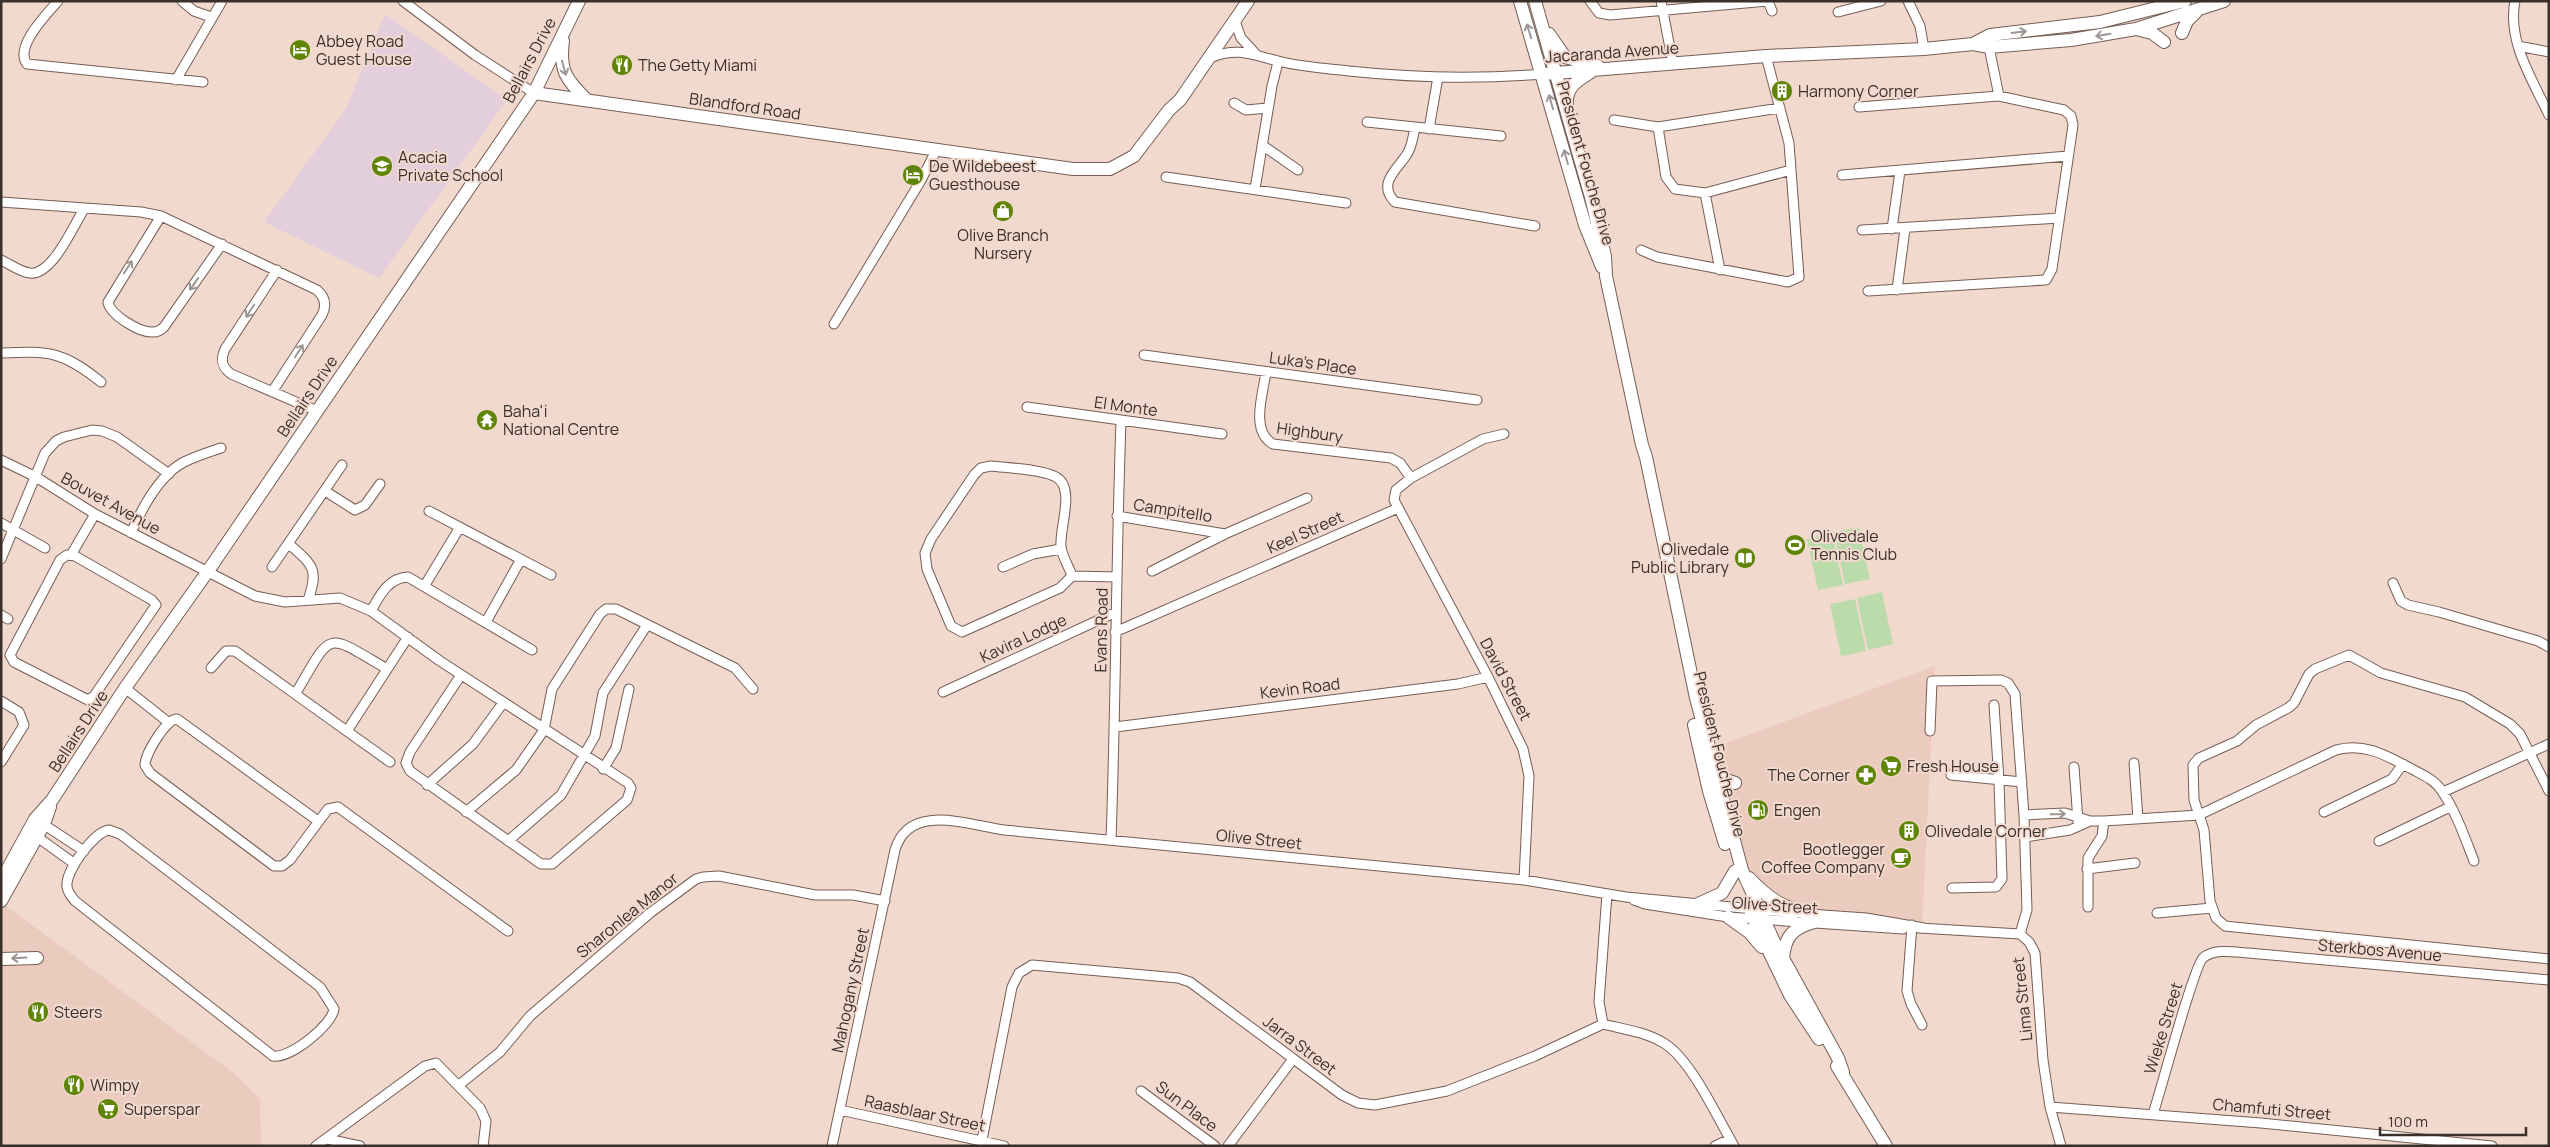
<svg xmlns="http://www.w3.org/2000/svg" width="2550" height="1147" viewBox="0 0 2550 1147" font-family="Manrope,sans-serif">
<rect width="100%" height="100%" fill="#f2d9ce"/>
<path fill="#ebcbbd" d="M1935,666L1922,924L1757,914L1710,749Z
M2,903L235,1074L260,1099L261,1146H1Z"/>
<path fill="#e3cedc" d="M385,14L507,100L379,278L264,222L346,109Z"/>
<path fill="#bbdcaa" d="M1859,527L1870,579L1845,584L1834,532Z
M1832,533L1843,585L1818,590L1807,539Z
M1882,592L1893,644L1868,650L1857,598Z
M1855,599L1866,651L1841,656L1830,604Z"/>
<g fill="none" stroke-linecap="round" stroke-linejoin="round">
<g stroke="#755e55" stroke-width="11">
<path id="street" d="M58,1C46,15 14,47 27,64L203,82
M182,1L194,11L211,17
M403,1L475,55L534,93
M1590,1L1599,13L1610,15L1768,1
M1661,1L1673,64
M1768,1L1772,11
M1908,1L1920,26L1924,49
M2515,1C2507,41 2532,79 2549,115
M1838,12L1881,1
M1235,21L1241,38L1255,53
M2518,46L2549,52
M1989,47L1999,96
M1212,57C1239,47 1252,55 1278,61C1300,67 1326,68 1349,71C1414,78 1479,79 1543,74
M176,80L222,1
M1234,103L1246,110L1268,108
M1859,107L1999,96L2064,110L2071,116L2073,125L2052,269L2046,280L1868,291
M1614,120L1658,127L1780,108
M1367,122L1501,136
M1658,127L1666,177L1675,189L1705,193L1791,170
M1415,128C1413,136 1412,147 1407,154C1399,168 1376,183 1395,202L1535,226
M1429,129L1438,77
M1262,145L1298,170
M1842,175L2068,156
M1166,177L1346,203
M1255,189L1272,86L1278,62
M1705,193L1720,270
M1,202L141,212L161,216L317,290C325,297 327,305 322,315L272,392
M161,216L108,302C110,315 140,333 153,332C157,332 161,330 164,327L222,244
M1892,229L1900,171
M1862,230L2059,218
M1641,250L1657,257L1788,282L1799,277L1789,143L1766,56
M1,260C10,264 20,272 30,273C52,276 74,225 84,209
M277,270L225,349C220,360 222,367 231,374L317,411
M1897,290L1905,229
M834,324L920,182L937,149
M1,353C50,351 62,351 101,382
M1144,355L1477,400
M1266,372C1263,394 1250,431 1273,444L1391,458L1400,463L1411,478
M1027,407L1222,434
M1504,434L1483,439L1411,478L1396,490L1394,500L1488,677L1523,749L1529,776L1524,880
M1,460L36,477L95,514L255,596L285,602L340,598L371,611L440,661L628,783L631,788L627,800L552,864H541L410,771L406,763L410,752L461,675
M991,466C1008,468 1042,469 1056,477C1076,488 1059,528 1061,547C1062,556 1069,567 1072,576L1060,588L962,632L951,626L927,569L925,553L931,539L974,475L981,468Z
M325,491L355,510L365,505L380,484
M429,511L551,575
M1117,516L1225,534
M1,523L45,548
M131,533C142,508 159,475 184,462C196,456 209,452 221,448
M289,544C313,565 319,569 308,600
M67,555L75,556L152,600L156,605L94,696L88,700L14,662L10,655L60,560Z
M71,555L95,514
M1,559L45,453L56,441L64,437L92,430L102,431L117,437L169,474
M272,567L342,465
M1003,567L1033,554L1061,549
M1152,571L1225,534L1307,498
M1072,576L1117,577
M2393,583L2401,601L2408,605L2439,612L2538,641L2549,647
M425,585L460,527
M371,611C380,595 388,578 408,577L532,650
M1,615L8,619
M486,622L521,559
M1115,632L1396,509
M211,668L226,651H235L390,762
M125,688L168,722
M943,692L1116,612
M296,693C333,630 324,632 387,669
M1,701L19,712L24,725L1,762
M1115,727L1458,684L1488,677
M347,731L408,637
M1930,731L1932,681L2001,680L2008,683L2015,694L2024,815L2027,910L2020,934L2029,942L2035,953L2043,1060L2050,1107L2061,1146
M2134,763L2138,819
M2074,767L2078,821
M603,769L616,748L629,689
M1951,775L2022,782
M427,785L473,744L503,703
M2549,791L2520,734L2510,724L2465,697L2381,673L2349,655L2315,669L2309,674L2294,703L2288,708L2256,725L2237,741L2199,758L2193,765L2194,800L2204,830L2210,901L2216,918L2225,926L2549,959
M2443,792L2549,744
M466,812L516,770L544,730L552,689L600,614L606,609H616L735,668L753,689
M2324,812L2392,779L2403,764
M2024,815L2065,813L2090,821H2104L2199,815L2336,750C2365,742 2387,756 2412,769C2423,775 2435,780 2442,791C2456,812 2465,838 2474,861
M318,821L177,719C166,719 145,754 145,765L150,773L274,866H282L290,860L328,809L338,807L508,931
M40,822L84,851
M109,830L120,834L320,987L334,1009C332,1025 290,1059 273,1056L75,901C71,896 68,893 67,887C65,871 94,832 109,830Z
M33,834L75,864
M2025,837L2070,830L2090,821
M1111,840C1116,700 1116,561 1121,421
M508,841L561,795L595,736L603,693L647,625
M2379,841L2450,807
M2087,869L2135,863
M1952,888L1996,887L2002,879L1999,781L1994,705
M1634,900L1645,904L1728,917L1903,929
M2088,907V858L2102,836L2104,821
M2157,913L2212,908
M1809,914L1866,918L1924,928
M1912,925L1907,991L1911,1004L1922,1025
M1919,928L2020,934
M1603,1024C1623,1029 1645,1032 1662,1042C1690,1057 1717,1117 1734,1146
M1603,1024L1599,1002L1607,894
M459,1085L500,1052L530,1016L650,913L696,879L703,877L719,876L815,895H853L885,901
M1141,1091L1215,1146
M2050,1107L2261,1123L2492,1146
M840,1110L1004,1146
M2153,1114C2160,1093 2194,966 2203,958C2214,948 2234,952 2248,953L2549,980
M327,1139L360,1146
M982,1140L1012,987L1019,973L1032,965L1178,978L1190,982L1342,1095L1358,1103L1375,1105L1447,1091L1535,1056L1603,1024
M316,1146L425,1066L436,1063L480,1108L486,1121L483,1146
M832,1146L895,850C909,802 968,825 1004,830L1524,880L1626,897L1796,913
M1228,1146L1293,1059
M1715,1146L1730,1139"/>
</g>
<g stroke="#755e55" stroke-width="14">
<path id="secondary" d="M1520,1L1585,225L1602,267
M1535,1L1591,197L1605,256L1606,276L1642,445L1646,457L1696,698L1742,870L1774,942L1838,1058L1843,1072
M2136,29L2152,33L2164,42
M2182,33L2187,21L2196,12
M1549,34L1565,57L1598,66
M563,41C559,70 566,80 587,100
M1973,44L1990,35L2100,22L2185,1
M1543,74L1766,56L1924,49L1973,44L1989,47L2071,40L2136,29L2224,1
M534,93L1073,169H1110L1134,156L1169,110L1180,100L1248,1
M1567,106C1565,87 1577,81 1591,72
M1694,725L1709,791L1725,844
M1713,767L1726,780L1735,783
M1749,878C1771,901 1783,908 1815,915
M1,881L35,819L52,800L125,688L208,571L534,93L579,1
M1,901L44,824L50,807
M1696,905L1722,893L1735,871
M1751,914L1790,995L1819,1039
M1728,917L1749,932L1762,947
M1783,958C1785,936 1793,928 1814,922
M1,959L37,958
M1837,1066L1886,1146"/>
</g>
<use href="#street" stroke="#fff" stroke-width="9"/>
<use href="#secondary" stroke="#fff" stroke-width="12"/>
</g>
<defs><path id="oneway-shaft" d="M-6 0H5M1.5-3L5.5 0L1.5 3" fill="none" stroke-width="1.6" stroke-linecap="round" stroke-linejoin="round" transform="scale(1.25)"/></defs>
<g stroke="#9c9795">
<use href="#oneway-shaft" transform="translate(1529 31) rotate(-107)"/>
<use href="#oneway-shaft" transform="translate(2019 32) rotate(-7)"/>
<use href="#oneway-shaft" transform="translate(2103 35) rotate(171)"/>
<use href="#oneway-shaft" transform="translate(564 68) rotate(74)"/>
<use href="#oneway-shaft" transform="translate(1551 102) rotate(-106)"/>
<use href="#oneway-shaft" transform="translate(1566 157) rotate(-105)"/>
<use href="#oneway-shaft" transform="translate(128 267) rotate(-57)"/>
<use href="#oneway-shaft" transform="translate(194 284) rotate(125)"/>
<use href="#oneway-shaft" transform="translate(250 311) rotate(123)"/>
<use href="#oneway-shaft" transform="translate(299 351) rotate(-57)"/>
<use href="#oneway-shaft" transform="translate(2058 814) rotate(-1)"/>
<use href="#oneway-shaft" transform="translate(19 958) rotate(177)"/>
</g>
<defs>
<g id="hotel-disc" transform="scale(1.125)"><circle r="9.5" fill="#608506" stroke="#f2d9ce"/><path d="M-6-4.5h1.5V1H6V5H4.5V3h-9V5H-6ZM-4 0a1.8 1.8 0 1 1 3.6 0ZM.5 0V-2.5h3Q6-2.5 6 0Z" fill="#fff"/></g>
<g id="restaurant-disc" transform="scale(1.125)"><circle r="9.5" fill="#608506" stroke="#f2d9ce"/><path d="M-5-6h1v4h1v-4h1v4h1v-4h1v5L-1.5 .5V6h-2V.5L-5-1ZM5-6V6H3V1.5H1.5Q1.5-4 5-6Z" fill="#fff"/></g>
<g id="building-disc" transform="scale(1.125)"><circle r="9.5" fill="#608506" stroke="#f2d9ce"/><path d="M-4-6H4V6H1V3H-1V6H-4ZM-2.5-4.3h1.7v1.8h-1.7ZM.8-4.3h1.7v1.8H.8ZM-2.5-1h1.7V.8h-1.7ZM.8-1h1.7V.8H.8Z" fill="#fff"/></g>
<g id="school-disc" transform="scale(1.125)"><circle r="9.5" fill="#608506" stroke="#f2d9ce"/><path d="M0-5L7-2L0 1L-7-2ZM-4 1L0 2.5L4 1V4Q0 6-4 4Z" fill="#fff"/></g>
<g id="shop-disc" transform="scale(1.125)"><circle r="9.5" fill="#608506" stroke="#f2d9ce"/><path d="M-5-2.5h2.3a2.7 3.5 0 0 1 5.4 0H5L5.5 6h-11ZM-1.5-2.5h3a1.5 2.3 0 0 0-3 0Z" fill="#fff"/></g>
<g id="temple-disc" transform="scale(1.125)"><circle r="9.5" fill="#608506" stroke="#f2d9ce"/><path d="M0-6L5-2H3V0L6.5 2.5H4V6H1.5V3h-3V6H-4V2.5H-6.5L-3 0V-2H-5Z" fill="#fff"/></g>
<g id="stadium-disc" transform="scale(1.125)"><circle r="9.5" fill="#608506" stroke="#f2d9ce"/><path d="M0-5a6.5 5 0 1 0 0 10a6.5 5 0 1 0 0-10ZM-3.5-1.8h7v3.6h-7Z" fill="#fff"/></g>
<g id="library-disc" transform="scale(1.125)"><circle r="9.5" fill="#608506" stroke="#f2d9ce"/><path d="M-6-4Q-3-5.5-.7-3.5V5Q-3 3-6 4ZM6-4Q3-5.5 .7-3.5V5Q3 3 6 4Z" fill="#fff"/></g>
<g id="supermarket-disc" transform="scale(1.125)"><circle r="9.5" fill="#608506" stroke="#f2d9ce"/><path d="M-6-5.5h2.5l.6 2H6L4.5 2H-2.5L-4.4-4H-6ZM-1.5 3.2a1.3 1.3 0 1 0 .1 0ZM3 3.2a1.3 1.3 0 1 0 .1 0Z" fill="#fff"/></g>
<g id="pharmacy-disc" transform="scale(1.125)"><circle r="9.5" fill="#608506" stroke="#f2d9ce"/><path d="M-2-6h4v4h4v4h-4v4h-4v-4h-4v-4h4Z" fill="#fff"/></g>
<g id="fuel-disc" transform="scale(1.125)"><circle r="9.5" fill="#608506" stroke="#f2d9ce"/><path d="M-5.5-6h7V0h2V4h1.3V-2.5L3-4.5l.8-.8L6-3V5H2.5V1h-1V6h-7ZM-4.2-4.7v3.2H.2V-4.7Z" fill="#fff"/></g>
<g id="cafe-disc" transform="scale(1.125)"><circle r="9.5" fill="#608506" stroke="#f2d9ce"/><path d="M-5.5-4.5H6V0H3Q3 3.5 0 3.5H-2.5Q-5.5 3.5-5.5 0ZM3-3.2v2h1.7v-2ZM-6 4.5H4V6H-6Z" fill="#fff"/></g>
</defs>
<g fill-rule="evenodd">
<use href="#hotel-disc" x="300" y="50"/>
<use href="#restaurant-disc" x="622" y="65"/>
<use href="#building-disc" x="1782" y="91"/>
<use href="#school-disc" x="382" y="166"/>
<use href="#hotel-disc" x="913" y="175"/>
<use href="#shop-disc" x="1003" y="211"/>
<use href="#temple-disc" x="487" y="420"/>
<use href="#stadium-disc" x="1795" y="545"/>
<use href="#library-disc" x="1745" y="558"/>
<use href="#supermarket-disc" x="1891" y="766"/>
<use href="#pharmacy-disc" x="1866" y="775"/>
<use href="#fuel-disc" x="1758" y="810"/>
<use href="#building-disc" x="1909" y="831"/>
<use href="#cafe-disc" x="1901" y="858"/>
<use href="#restaurant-disc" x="38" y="1012"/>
<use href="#restaurant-disc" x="74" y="1085"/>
<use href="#supermarket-disc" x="108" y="1109"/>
</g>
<g text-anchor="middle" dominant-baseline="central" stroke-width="4" stroke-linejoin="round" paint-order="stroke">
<g font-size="16" fill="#392f2b" stroke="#f2d9ce" text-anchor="start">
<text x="316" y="41">Abbey Road<tspan x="316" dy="18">Guest House</tspan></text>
<text x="638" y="65">The Getty Miami</text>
<text x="1798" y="91">Harmony Corner</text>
<text x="398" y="157">Acacia<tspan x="398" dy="18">Private School</tspan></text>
<text x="929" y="166">De Wildebeest<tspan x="929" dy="18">Guesthouse</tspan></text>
<text x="1003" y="235" text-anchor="middle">Olive Branch<tspan x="1003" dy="18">Nursery</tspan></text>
<text x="503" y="411">Baha'i<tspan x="503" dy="18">National Centre</tspan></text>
<text x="1811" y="536">Olivedale<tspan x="1811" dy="18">Tennis Club</tspan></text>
<text x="1729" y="549" text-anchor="end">Olivedale<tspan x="1729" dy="18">Public Library</tspan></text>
<text x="1907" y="766">Fresh House</text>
<text x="1850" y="775" text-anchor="end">The Corner</text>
<text x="1774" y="810">Engen</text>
<text x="1925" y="831">Olivedale Corner</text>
<text x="1885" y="849" text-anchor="end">Bootlegger<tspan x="1885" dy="18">Coffee Company</tspan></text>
<text x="54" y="1012">Steers</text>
<text x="90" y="1085">Wimpy</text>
<text x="124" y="1109">Superspar</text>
</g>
<g font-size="16" fill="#392f2b" stroke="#f2d9ce">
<text transform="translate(1612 52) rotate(-4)">Jacaranda Avenue</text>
<text transform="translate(529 60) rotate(-62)">Bellairs Drive</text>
<text transform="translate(745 106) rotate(8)">Blandford Road</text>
<text transform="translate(1586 163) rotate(74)">President Fouche Drive</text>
<text transform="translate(1313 363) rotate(8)">Luka's Place</text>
<text transform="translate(307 396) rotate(-56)">Bellairs Drive</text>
<text transform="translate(1126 406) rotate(8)">El Monte</text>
<text transform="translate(1310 432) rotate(8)">Highbury</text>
<text transform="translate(111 503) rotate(29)">Bouvet Avenue</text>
<text transform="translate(1173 510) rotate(9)">Campitello</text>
<text transform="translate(1305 532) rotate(-24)">Keel Street</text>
<text transform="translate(1101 630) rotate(-89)">Evans Road</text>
<text transform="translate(1023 638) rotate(-25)">Kavira Lodge</text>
<text transform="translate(1506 679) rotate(62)">David Street</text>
<text transform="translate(1300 688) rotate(-7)">Kevin Road</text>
<text transform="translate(78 731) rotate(-57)">Bellairs Drive</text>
<text transform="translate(1720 754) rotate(76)">President Fouche Drive</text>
<text transform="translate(1259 839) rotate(6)">Olive Street</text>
<text transform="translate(1775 905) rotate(4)">Olive Street</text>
<text transform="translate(627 915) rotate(-39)">Sharonlea Manor</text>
<text transform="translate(2380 950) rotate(5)">Sterkbos Avenue</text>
<text transform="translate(850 990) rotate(-78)">Mahogany Street</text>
<text transform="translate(2022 999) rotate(-96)">Lima Street</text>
<text transform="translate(2163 1028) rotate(-73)">Wieke Street</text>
<text transform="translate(1300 1045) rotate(37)">Jarra Street</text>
<text transform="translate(1187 1106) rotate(37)">Sun Place</text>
<text transform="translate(2272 1109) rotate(5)">Chamfuti Street</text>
<text transform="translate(925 1113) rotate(12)">Raasblaar Street</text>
</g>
</g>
<rect width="2550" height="1147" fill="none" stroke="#392f2b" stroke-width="5"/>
<path d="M2380 1127v8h146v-8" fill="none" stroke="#392f2b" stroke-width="2.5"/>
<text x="2388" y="1127" font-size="15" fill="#392f2b" stroke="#f2d9ce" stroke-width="4" paint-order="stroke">100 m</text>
</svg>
